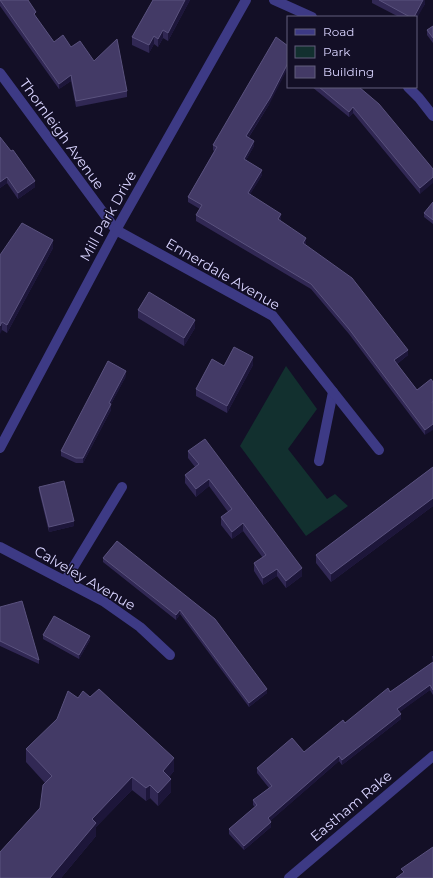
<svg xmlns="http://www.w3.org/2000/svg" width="433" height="878" viewBox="0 0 433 878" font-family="Montserrat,sans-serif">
<rect width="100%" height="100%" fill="#130f26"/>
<path fill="#12302f" d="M286,366L317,409L288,449L327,499L335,494L348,506L306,536L240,446Z"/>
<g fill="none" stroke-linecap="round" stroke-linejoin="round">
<path stroke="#3d3a85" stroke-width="10" d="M319,461L333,392
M65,581L122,487"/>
<path stroke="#3d3a85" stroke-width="10" d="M274,0L312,17
M0,73L116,230L273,316L379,450
M408,87L419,98L433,116
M0,547L103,601L140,627L170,655"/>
<path stroke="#3d3a85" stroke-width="10" d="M0,448L116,230L246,0
M289,878L433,756"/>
</g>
<path fill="#312854" d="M0,0L36,17L54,42L71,47L94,61L127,91V97L76,107L71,81L59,89L0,6Z
M153,0H190L168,41L163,38L158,47L154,44L149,53L132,45V37Z
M372,0H425V4L416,17H399L372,3Z
M433,26V43L427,35V30Z
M312,87H359L433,169L420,194L353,113L349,117Z
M270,103L249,137L254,146L246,160L262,175L250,194L281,220V221L306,243L305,245L408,355L397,364L417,390L431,379L425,435L349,334L311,289L196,221V215L200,209L188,202V197L214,151L213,150V145Z
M0,137L35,187L18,199L7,183L0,188Z
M433,202V224L424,217V213Z
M53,248L7,333L2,330L0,255Z
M138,310L195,328L184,346L138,318Z
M253,365L227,413L196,396V389L224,366Z
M126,376L111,404V410L83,463H76L61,456V451Z
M188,451L302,576L286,588L277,576L263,585L254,571V563L263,558L243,531L232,539L221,525V517L228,512L209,486L196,497L185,483V475L195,467L188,458Z
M433,467V506L331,582L316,563V555Z
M39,487L74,526L49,532L39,491Z
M117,541L267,693L249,707L180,614L176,620L103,562V558Z
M0,607L39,660V664L0,646Z
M43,635L90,640L79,659L43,639Z
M432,656H433V695L430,690L399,712L401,719L342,765L339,761L270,821L271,827L244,850L229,834V829L255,807L253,805V800L269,788L257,773V768L304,752L433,662Z
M26,749L174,771L169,777L171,792L158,806L150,798L146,801L132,790L96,827V836L61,878H0V852L40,808L45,783L26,762Z"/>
<path fill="#1d163a" d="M185,0H190L168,41V33Z
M423,0H425V4L416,20V17H414Z
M163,30V38L158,47V39Z
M154,36V44L149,53V45Z
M288,63V68L270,103L246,141V136Z
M71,75V81L59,89V84Z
M353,107V113L349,117V112Z
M254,141V146L244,164V159Z
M262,170V175L248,198V193Z
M7,177V183L0,188V182Z
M433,177V183L420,194V188Z
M35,181V187L18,199V193Z
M281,214V220L278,225V219Z
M306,238V243L303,248V243Z
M53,240V248L7,333V325Z
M195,320V328L184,346V338Z
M2,322V330L0,334V326Z
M408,350V355L394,366V360Z
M253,357V365L227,413V406Z
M126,371V376L109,408V403Z
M111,404V410L83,463V458Z
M433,424V430L425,435V430Z
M209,479V486L196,497V489Z
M433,498V506L331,582V574Z
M74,521V526L49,532V527Z
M243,523V531L232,539V532Z
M302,568V576L286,588V581Z
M277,569V576L263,585V578Z
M180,610V614L176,620V615Z
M90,636V640L79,659V655Z
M430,685V690L397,714V709Z
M267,689V693L249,707V703Z
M401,714V719L342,765V760Z
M339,756V761L268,823V818Z
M174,758V771L163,784V771Z
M132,777V790L96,827V836L61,878H50L92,819Z
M171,779V792L158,806V793Z
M150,785V798L146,801V788Z
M271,822V827L244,850V846Z"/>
<path fill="#433a66" stroke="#5a527e" d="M0,0H28L36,12L34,14L54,42L63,35L71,47L80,41L94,61L117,39L127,91L76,101L71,75L59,84Z
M153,0H185L168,33L163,30L158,39L154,36L149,45L132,37Z
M379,0H423L414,17H410Z
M433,26V38L427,30Z
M276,37L288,46V63L270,98L246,136L254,141L244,159L262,170L248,193L281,214L278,219L306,238L303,243L352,278L408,350L394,360L417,390L431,379L433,382V402H432L433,404V424L425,430L349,329L311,284L196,215L202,205L188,197L217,147L213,145Z
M319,87H359L379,104L433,169V177L420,188L353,107L349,112Z
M0,137L11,151L13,150L35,181L18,193L7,177L0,182Z
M433,202V220L424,213Z
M22,223L53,240L7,325L2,322L0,326V255Z
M149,292L195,320L184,338L138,310Z
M234,347L253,357L227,406L196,389L212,359L224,366Z
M108,361L126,371L109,403L111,404L83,458H76L61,451Z
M205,439L302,568L286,581L277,569L263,578L254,563L266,555L243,523L232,532L221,517L232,509L209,479L196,489L185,475L199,464L188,451Z
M433,467V498L331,574L316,555Z
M64,481L74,521L49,527L39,487Z
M117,541L215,619L267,689L249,703L180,610L176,615L103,558Z
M22,601L39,660L0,641V607Z
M54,616L90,636L79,655L43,635Z
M433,662V690L430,685L397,709L401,714L342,760L339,756L268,818L271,822L244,846L229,829L257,805L253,800L272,786L257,768L292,738L304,752L343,720L345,723L388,688L390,692Z
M99,689L174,758L163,771L171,779L158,793L150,785L146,788L132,777L92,819L96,823L50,878H1L0,877V852L40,808L43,785L52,776L26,749L57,719L68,691L78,698L83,691L90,697Z
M433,847V878H396L404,872L401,869Z"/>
<g text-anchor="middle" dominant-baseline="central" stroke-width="3" stroke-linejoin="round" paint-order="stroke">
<g font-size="14" fill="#d9d4ff" stroke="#130f26">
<text transform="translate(62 134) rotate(54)">Thornleigh Avenue</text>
<text transform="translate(108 216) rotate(-61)">Mill Park Drive</text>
<text transform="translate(223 274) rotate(30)">Ennerdale Avenue</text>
<text transform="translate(85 578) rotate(30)">Calveley Avenue</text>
<text transform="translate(351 806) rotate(-40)">Eastham Rake</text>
</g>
</g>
<rect x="287" y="16" width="130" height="72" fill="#130f26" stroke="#625e7d"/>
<rect x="295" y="29" width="20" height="6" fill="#3d3a85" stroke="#625e7d"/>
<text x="323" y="36" font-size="12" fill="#d9d4ff">Road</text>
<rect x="295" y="46" width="20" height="12" fill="#12302f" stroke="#625e7d"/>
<text x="323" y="56" font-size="12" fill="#d9d4ff">Park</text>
<rect x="295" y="66" width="20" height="12" fill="#433a66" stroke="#625e7d"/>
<text x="323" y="76" font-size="12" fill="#d9d4ff">Building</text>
</svg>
